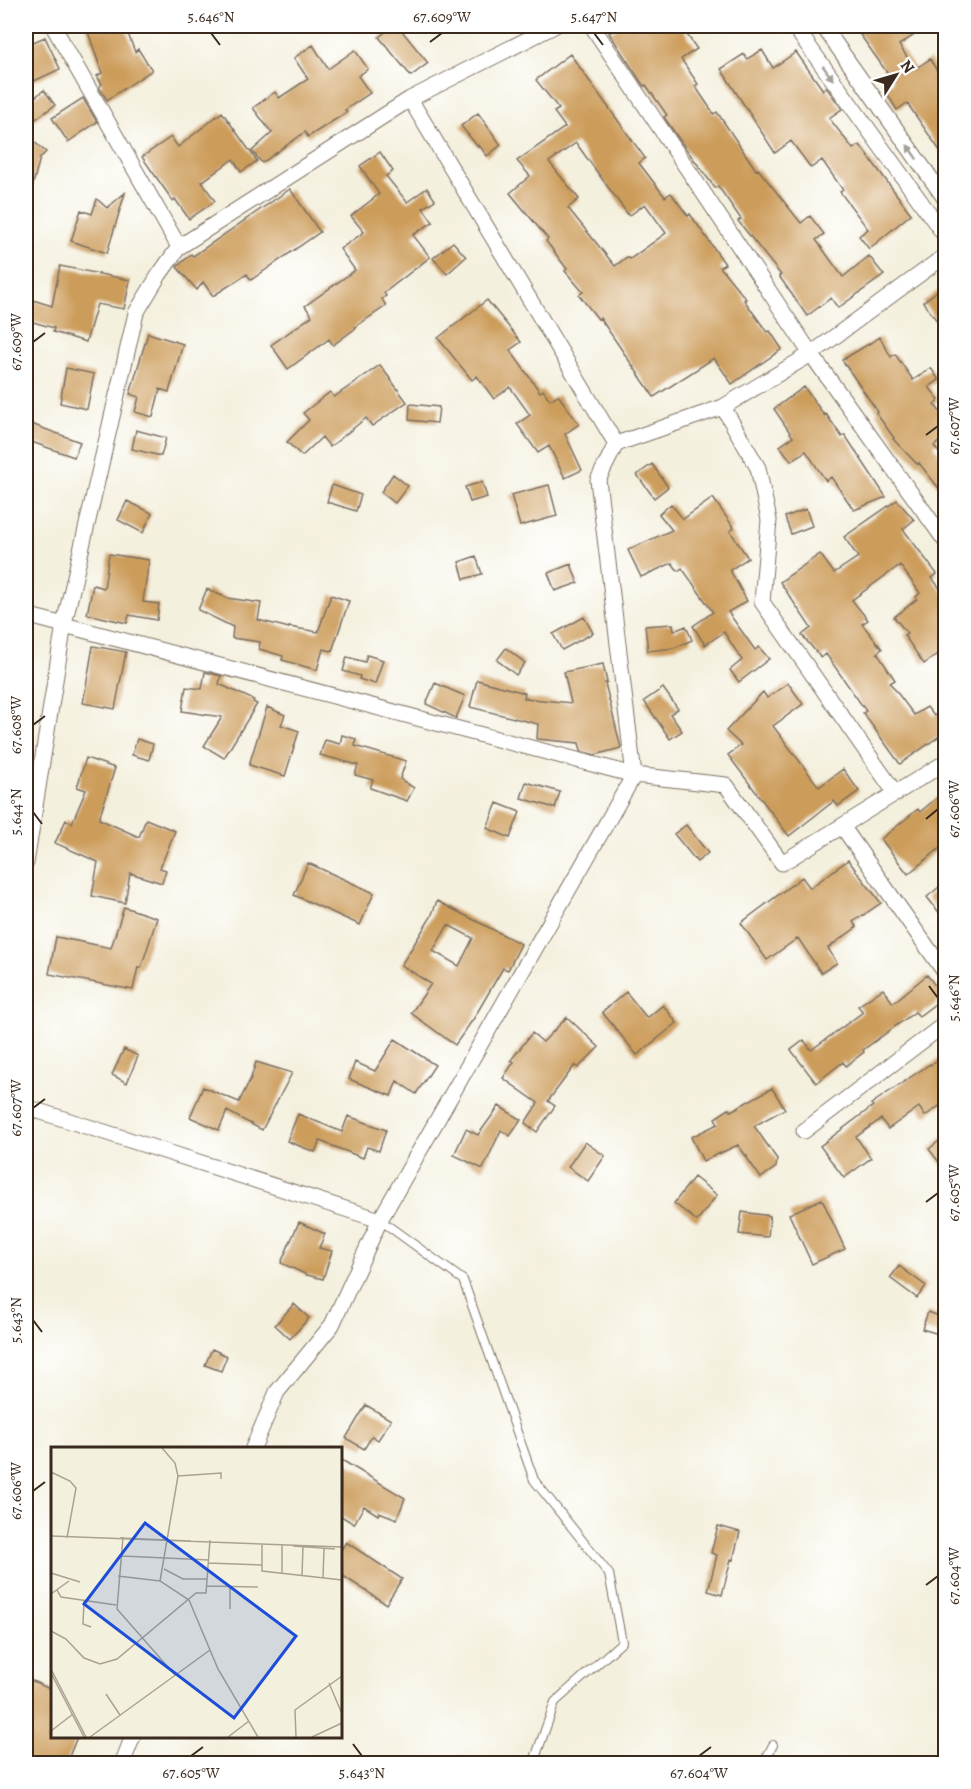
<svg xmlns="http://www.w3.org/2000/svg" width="971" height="1789" viewBox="0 0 971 1789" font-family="Alegreya,serif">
<rect width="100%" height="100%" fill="#fff"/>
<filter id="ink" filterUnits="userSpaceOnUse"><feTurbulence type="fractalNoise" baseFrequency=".0167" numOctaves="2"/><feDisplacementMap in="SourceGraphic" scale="12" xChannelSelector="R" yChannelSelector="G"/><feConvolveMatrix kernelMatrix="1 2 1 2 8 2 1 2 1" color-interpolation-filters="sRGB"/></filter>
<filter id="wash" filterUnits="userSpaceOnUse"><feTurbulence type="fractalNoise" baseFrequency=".008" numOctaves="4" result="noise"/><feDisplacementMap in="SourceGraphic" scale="24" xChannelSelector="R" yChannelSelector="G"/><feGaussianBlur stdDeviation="1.35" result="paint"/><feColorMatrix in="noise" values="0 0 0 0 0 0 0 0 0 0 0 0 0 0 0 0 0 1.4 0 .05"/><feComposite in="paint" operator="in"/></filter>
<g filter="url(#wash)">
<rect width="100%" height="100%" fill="#f4f0de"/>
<g id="blocks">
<path fill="#cc9c5a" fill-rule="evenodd" d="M86,26H125L135,52L138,49L152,70L107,100L99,87L102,84L97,76L102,73Z
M393,26H398L428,63L411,76L379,37Z
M620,26H681L697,49L681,59L698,84L695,86L714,114L717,112L756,170L758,169L801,223L810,216L824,234L816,240L843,277L869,256L884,275L838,308L831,298L807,316L779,276L781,275L738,221L741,219L718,186L715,188L681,142L664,117L667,115L646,85L644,86L641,82L609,33Z
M854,26H928L899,45L915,69L930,59L939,74L945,69V158L907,103L897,110L883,87L893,81Z
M45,37L60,69L32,82L26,68V45Z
M313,45L328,69L355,50L368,69L358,76L370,93L345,110L347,112L308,137L305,132L262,163L252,151L272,133L253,108L275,92L279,98L308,79L294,58Z
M762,50L773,68L796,52L823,90L826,87L842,109L829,118L853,149L860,145L911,214L869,249L859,236L868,229L840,192L843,190L822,160L811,168L791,141L775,153L721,69L744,54L747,59Z
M570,54L645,158L639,163L665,197L671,193L688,216L690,214L725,264L720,267L746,299L744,300L767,332L770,331L782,349L732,384L714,358L654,397L600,318L598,319L579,295L583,292L565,271L567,269L546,241L548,239L510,193L530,176L517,161L565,127L554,112L559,109L536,80ZM576,143L629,216L645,204L666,233L630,259L627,257L615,266L568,208L579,199L549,162Z
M44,90L55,105L26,126V104Z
M83,98L97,122L68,142L52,118Z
M222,112L257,161L241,172L233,159L202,182L215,201L189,219L175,199L173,201L142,157L171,137L178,147Z
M478,113L501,145L487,156L479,145L478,147L461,126Z
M33,141L46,152L40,158L30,195L26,194V149Z
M380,152L393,171L386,176L407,202L427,188L435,200L423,208L433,222L413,235L430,257L384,293L386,296L382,299L386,306L355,327L356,328L333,345L329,339L288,369L271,345L312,316L305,306L355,270L340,249L364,232L351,216L379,194L360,166Z
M290,189L320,232L251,280L247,274L213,296L203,282L197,290L177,267L191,254L193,256Z
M125,193L107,253L71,241L81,210L92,214L97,199L107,208Z
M453,242L466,257L447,274L433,258Z
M60,266L130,280L124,309L97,304L86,342L53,332L54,328L26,320L30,299L52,306Z
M945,285V332L923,302Z
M487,300L521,342L510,350L540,392L543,390L550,400L558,395L579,424L565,434L582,470L565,478L549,446L538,453L517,424L530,415L510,387L494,399L477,376L472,380L438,338Z
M148,333L183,344L169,392L160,389L153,417L135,412L139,397L130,394Z
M880,337L891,357L895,354L913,380L931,368L939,380L929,387L939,400L934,404L945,418V437L934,446L945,461V496L919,463L917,464L893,439L894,438L876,413L878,412L842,360Z
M380,365L407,402L372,426L366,418L330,447L322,437L302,456L287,442L309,420L303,413L330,392L334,397Z
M66,368L94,374L87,409L60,403Z
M804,387L824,415L826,414L842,437L845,435L886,497L854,510L831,477L826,481L806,451L791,461L780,446L793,437L774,409Z
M410,404L439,407L437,423L409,420Z
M26,422L80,442L74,457L26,440Z
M136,430L166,438L161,456L132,449Z
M652,464L668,487L654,498L637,475Z
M393,474L408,486L395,503L381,492Z
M482,482L487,497L470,502L465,487Z
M332,485L361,495L356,511L327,502Z
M549,485L557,516L520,526L511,495Z
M713,498L734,528L730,531L748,558L730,570L747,601L728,612L755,650L759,647L769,659L739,682L730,670L742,660L724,632L705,645L693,626L713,612L682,568L678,571L672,563L641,577L628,550L672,530L659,514L671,504L683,519Z
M897,500L914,520L903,529L937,574L932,578L945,595V649L924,664L904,635L907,633L894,617L917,599L916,597L920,593L900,565L852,600L868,620L862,624L882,649L877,653L895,680L890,683L914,715L927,707L934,716L945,708V732L900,764L863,713L866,711L826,654L821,658L802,635L811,628L780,582L820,554L834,573L858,557L844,537Z
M127,501L152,513L143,533L118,520Z
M806,509L812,526L791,534L785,517Z
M109,554L149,560L143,602L159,604L157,620L129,615L127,623L87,614L93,585L104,588Z
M476,556L482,574L464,579L459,562Z
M571,564L578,583L555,591L548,573Z
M207,589L227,598L261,603L258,620L289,628V627L318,632L331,595L349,601L332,651L323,649L317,670L282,660L283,656L259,649L260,642L232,638L233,627L198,610Z
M584,617L593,633L562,650L553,634Z
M673,624L674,631L686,626L692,640L674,648L648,651L645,626Z
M93,646L126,652L115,709L83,703Z
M506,648L525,663L516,675L497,660Z
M367,655L383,660L375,684L359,679L360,676L343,671L347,657L365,662Z
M603,664L607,682L605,683L621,748L595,755L581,751L579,743L537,739L538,724L470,707L477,680L525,693L524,698L571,703L564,672Z
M205,672L221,676L219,684L254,700L253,702L257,704L224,758L204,746L222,717L182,711L186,687L202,689Z
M435,683L465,696L456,718L426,704Z
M788,683L803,704L773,726L819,787L843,769L859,791L838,806L834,801L789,836L728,755L741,745L726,731L763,692L767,698Z
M663,688L678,709L670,714L682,731L670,739L644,701Z
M267,707L285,715L281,725L299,731L285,776L249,765Z
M342,735L356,739L355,746L406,761L400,779L414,788L407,801L370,788L373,780L355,775L358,765L320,755L325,740L340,744Z
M137,739L153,744L149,760L132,755Z
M86,758L115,768L99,819L139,837L146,819L175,831L160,868L166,870L162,883L130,873L125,903L92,896L98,862L55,843L66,820L72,823L86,790L77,787Z
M526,782L560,792L555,808L521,798Z
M945,791V844L908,874L881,839L918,809L920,812Z
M497,803L520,812L510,838L487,828Z
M686,825L708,853L697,862L674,834Z
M848,860L881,903L853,922L857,927L828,948L837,963L821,973L798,938L767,960L741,923L802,877L810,888Z
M308,863L374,893L360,925L294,895Z
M945,882V920L927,897Z
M437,901L521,944L508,970L503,968L474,1018L455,1045L411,1013L431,984L401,965L431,917ZM448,925L473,938L459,966L433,951Z
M124,907L157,918L141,968L138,967L133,990L49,974L56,937L111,948Z
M927,975L944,997L919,1016L915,1012L863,1050L864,1052L846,1066L843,1062L816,1083L791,1050L804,1040L811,1050L863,1012L858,1006L883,989L893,1003Z
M626,992L647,1018L663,1005L677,1023L637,1055L602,1012Z
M567,1017L599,1047L578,1068L575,1065L548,1101L555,1106L537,1132L525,1123L538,1103L503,1078L514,1062L511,1060L532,1033L543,1042Z
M395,1039L435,1065L416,1094L397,1081L391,1096L349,1079L355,1062L375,1071Z
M124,1049L138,1056L127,1083L112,1075Z
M945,1054V1102L925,1116L919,1107L888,1129L881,1119L856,1137L871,1158L844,1178L820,1146L873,1106L871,1104L930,1064L931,1065Z
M256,1062L292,1073L262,1130L227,1111L219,1130L190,1117L203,1087L239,1102L251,1078Z
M772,1088L785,1109L754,1126L777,1159L776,1167L761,1178L747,1158V1154L746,1156L738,1145L703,1161L691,1137L718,1124L715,1118L729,1109L731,1111Z
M499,1106L521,1120L510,1136L501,1130L483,1169L454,1155L466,1129L478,1135Z
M298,1114L342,1132L348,1116L386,1130L379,1151L367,1147L363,1158L320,1141L315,1152L287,1141Z
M945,1136V1170L929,1149Z
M585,1142L605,1156L588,1181L568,1167Z
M694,1177L717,1195L697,1221L674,1203Z
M822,1199L845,1249L812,1264L789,1214Z
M742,1212L770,1216L768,1237L739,1234Z
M299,1222L325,1234L319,1248L332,1251L323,1279L307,1275L281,1263Z
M899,1266L926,1286L917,1298L890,1278Z
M294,1304L309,1318L290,1339L275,1325Z
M928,1312L945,1318V1336L922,1329Z
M212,1349L227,1356L221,1371L205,1365Z
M366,1405L391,1420L378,1440L372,1436L364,1449L346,1438Z
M340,1459L405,1498L397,1519L379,1512L378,1515L364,1506L354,1524L341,1516Z
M718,1526L740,1532L733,1560L731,1559L722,1595L708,1591L717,1555L711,1553Z
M346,1542L402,1579L386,1604L340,1574V1551Z
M26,1678L52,1690V1737H77L66,1764H26Z"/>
</g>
</g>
<g filter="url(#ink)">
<use href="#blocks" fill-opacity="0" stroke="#7c6f61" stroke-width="1.5"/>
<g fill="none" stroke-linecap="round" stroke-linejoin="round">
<g stroke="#7c6f61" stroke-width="10">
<path id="lane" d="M380,1220L463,1280L534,1480L609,1574L622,1642L555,1702L533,1764
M763,1764L773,1745"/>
</g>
<g stroke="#7c6f61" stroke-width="17">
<path id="street" d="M53,26L179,247
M592,26L811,354L946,542
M794,26L946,237
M823,26L946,200
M410,99L616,444
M723,407L758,468L769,520L762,602L896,794
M26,615L634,775L726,785L782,863L946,762
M842,826L946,974
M26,863L64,624L136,313L159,275L179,247L410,99L554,26
M26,1107L380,1220
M804,1131L946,1023
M253,1448L277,1392L332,1325L380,1220L634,775L598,480L616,444L723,407L811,354L946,255
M122,1764L133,1736"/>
</g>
<use href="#lane" stroke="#fff" stroke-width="8"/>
<use href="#street" stroke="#fff" stroke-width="15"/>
</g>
<defs><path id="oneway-solid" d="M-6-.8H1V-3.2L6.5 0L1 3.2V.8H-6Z" transform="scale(1.5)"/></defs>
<g fill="#a79f9a">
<use href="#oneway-solid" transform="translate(828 73) rotate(54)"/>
<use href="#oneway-solid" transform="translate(912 152) rotate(-125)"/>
</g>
</g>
<path fill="none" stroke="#3b2a1e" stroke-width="2" d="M211,33L220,45M594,33L603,45M430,42L442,33M33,342L45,333M926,435L938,426M33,725L45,716M33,812L42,824M926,819L938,809M929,986L938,998M33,1108L45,1099M926,1202L938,1193M33,1320L42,1332M33,1491L45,1482M926,1585L938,1576M353,1744L362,1756M191,1756L203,1747M699,1756L711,1747"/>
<g transform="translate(51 1447)">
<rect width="291" height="291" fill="#f4f0de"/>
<path fill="none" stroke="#aaa191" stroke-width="1.5" d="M111,1L124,16L127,29L109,134L138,153L167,222L207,290M0,25L19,34L25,41L16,91M127,29L170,26V32M0,89L291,100M72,90L66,162L124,228M69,91L140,94M211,97V124L291,133M242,99L284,102M71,109L158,113M157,116L211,118M113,122L132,132H156M0,126L29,135M231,126V98M251,128L252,100M67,129L109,134M272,131L273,101M156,139L207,140M179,140V162M6,143L10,150L65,158M0,147L18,134M33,154L32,177L40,180M0,184L15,192L33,211L49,217L66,212L145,146H155L159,93M0,222L35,290M0,226L33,290M278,236L291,267M55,247L69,268M0,284L22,267M39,290L159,203M177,290L198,274M245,290L244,263L291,229M261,290L291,276"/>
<path fill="#1d4ed8" fill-opacity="0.15" stroke="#1d4ed8" stroke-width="3" d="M94,76L245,189L183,271L33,157Z"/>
<rect width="291" height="291" fill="none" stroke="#3b2a1e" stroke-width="3"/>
</g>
<rect width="971" height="1789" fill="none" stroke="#fff" stroke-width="66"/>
<g transform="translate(896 75) rotate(53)" stroke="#ffffff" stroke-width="4.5" paint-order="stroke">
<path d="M0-4.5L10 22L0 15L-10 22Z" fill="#3b2a1e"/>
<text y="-9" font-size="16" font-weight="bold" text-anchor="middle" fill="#3b2a1e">N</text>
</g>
<rect x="33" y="33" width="905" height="1723" fill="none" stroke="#3b2a1e" stroke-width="2"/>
<g font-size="15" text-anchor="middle" fill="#3b2a1e">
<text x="211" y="22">5.646°N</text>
<text x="442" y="22">67.609°W</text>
<text x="594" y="22">5.647°N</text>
<text transform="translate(16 342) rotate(-90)" y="5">67.609°W</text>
<text transform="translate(954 426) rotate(-90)" y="5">67.607°W</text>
<text transform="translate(16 725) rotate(-90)" y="5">67.608°W</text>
<text transform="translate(954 809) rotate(-90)" y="5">67.606°W</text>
<text transform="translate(16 812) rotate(-90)" y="5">5.644°N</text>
<text transform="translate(954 998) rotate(-90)" y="5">5.646°N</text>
<text transform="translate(16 1108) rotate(-90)" y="5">67.607°W</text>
<text transform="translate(954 1193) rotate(-90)" y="5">67.605°W</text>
<text transform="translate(16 1320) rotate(-90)" y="5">5.643°N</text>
<text transform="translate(16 1491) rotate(-90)" y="5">67.606°W</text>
<text transform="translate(954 1576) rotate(-90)" y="5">67.604°W</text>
<text x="191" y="1778">67.605°W</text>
<text x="362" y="1778">5.643°N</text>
<text x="699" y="1778">67.604°W</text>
</g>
</svg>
